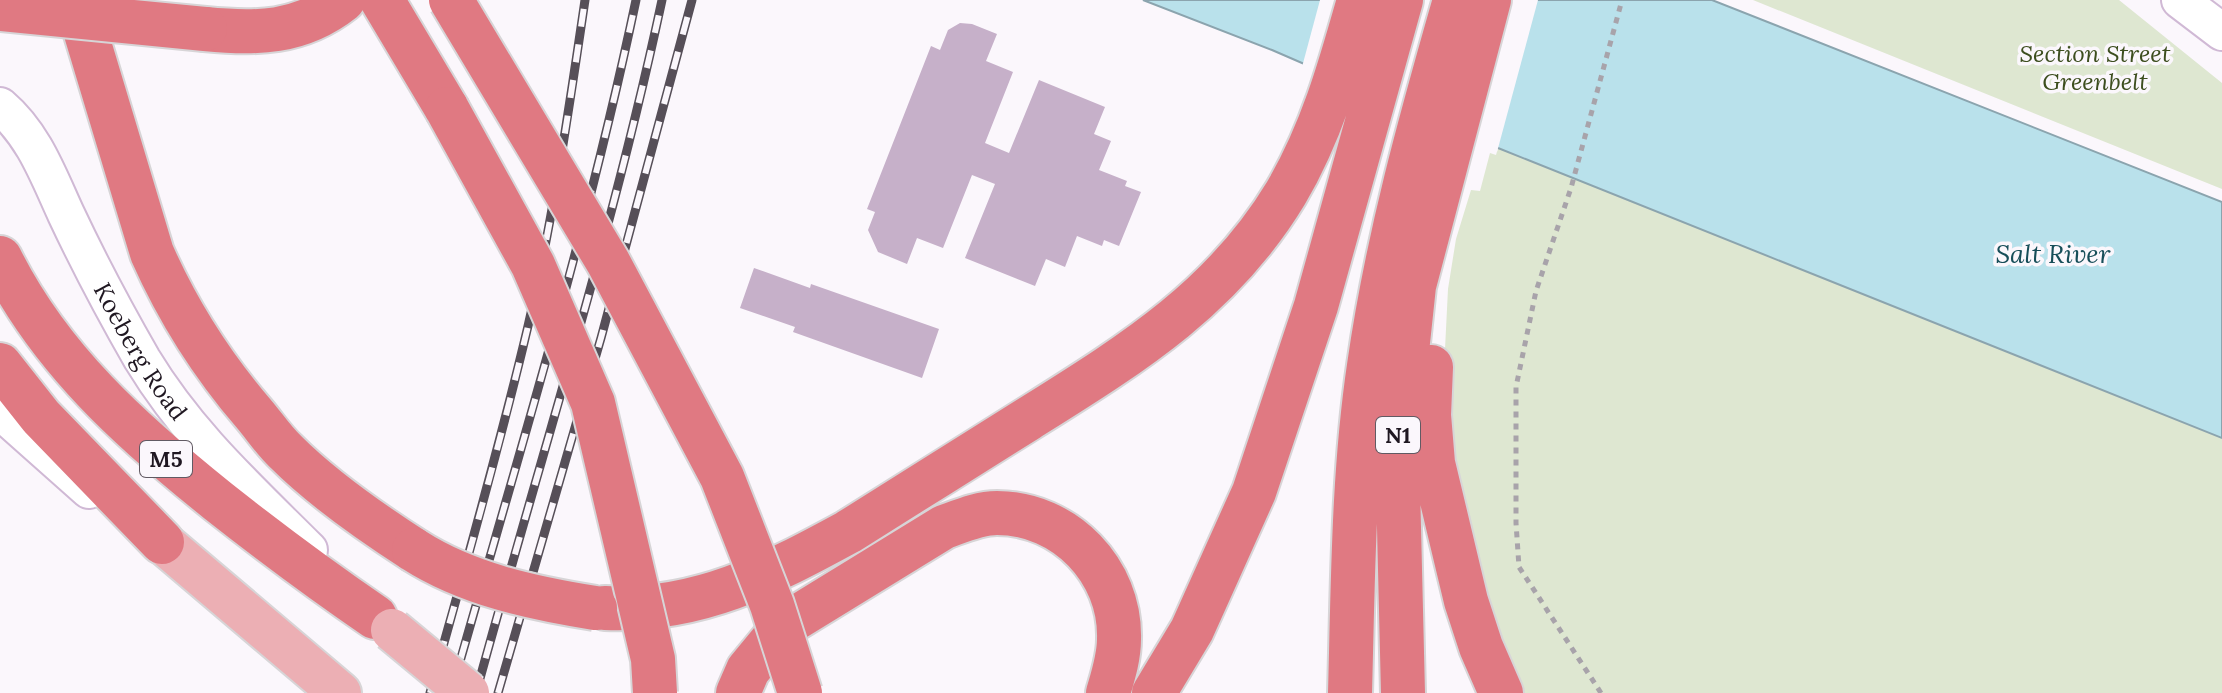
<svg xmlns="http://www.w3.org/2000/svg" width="2222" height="693" viewBox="0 0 2222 693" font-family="Lora,serif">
<rect width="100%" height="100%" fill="#fbf7fc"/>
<path fill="#dee7d1" d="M1753,0H2119L2222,83V189Z
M1498,148L2222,438V693H1521L1476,589L1443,389L1448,289L1456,239L1471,190L1480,191L1490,153L1496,155Z"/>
<path fill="#b9e1eb" stroke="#8ba4ae" stroke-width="2" d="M1143,0H1712L2222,202V438L1498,148L1272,50Z"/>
<path fill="#fbf7fc" d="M1320,0H1538L1497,152L1302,67Z"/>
<path fill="#c6b0c9" d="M960,23L972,24L997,34L986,61L1013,72L985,143L1009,153L1039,80L1105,107L1094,134L1111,141L1099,170L1127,181L1125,186L1141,192L1119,246L1104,240L1102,246L1077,236L1065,267L1046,259L1035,286L965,258L995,184L972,175L943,248L917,238L907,264L878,252L868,230L875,212L867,209L931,46L940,50L948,30Z
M754,268L810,288L811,284L939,329L922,378L793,332L795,327L740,308Z"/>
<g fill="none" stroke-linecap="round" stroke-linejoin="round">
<g stroke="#d0b9d5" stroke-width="40">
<g id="secondary">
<path d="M2180,0L2222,32"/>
<path id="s1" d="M0,106C34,135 48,175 66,214C89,263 115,312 142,359C188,435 247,488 309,550"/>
<path d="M0,411L89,490"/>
</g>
</g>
<g stroke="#d7d5d7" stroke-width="46">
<path id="primary" d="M162,542L340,693"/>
</g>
<g stroke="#d7d5d7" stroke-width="48">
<path id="highway" d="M76,0L152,253C179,314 211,364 254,414C265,427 274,441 286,452C323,489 369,521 414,550
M382,0L447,109
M205,29C256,34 300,34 343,0
M0,258C50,359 132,432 218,501C270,542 321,580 375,617
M0,365L41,417L162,542
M1431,367L1429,415L1433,463L1466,601L1481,647L1501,693
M605,608C698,612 769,575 848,532C908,494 968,457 1028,419C1130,355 1222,299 1286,193C1322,132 1340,67 1359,0
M738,693L748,670L786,624L944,527C961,521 979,513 997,513C1065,513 1121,571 1119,639C1119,658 1113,676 1108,693
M1154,693L1192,630L1254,492L1316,306L1401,0
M1350,693C1353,584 1353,474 1369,366C1387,240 1420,122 1455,0
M1403,693L1397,445L1414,286L1489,0"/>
</g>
<path stroke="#a8a3aa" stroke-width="5" stroke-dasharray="6 6" stroke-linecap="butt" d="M1601,693L1519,567L1516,523V387L1536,291L1571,188L1622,0"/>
<use href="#secondary" stroke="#fff" stroke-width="36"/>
<use href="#primary" stroke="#ecafb4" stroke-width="42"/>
<use href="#highway" stroke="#e07982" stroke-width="44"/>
<g stroke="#564f58" stroke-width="9">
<path id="rail" d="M430,693C462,578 495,463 523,347C551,233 568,116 585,0
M451,693C516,463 587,234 636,0
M476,693C539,462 612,235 662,0
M498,693L601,338L692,0"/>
</g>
<use href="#rail" stroke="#fbf7fc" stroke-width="6" stroke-dasharray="18" stroke-linecap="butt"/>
<g stroke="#d7d5d7" stroke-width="46" stroke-linecap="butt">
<path id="primary-bridge" d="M392,630L468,693"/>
</g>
<g stroke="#d7d5d7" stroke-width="48" stroke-linecap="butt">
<path id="highway-bridge" d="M451,0L608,262L722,477L772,605L800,693
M0,9L205,29
M447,109L533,265L593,403L653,659L655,693
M414,550C467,584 532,598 595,608"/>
</g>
<use href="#primary-bridge" stroke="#ecafb4" stroke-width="42"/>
<use href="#highway-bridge" stroke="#e07982" stroke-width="44"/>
</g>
<g text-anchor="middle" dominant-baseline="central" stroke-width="7" stroke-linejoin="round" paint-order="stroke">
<g fill="#fbf7fc" stroke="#615a63" stroke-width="2">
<rect x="1376" y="417" width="44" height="36" rx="6"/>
<rect x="140" y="441" width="52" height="36" rx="6"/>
</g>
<g font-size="22" font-weight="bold" fill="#1f1721">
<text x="1398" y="435">N1</text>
<text x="166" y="459">M5</text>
</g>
<g font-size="24" font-style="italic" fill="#3d4e1f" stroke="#fbf7fc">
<text x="2095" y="53">Section Street<tspan x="2095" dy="28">Greenbelt</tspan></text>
</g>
<g font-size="24" fill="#1f1721" stroke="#fbf7fc">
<text stroke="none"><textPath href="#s1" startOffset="284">Koeberg Road</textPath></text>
</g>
<g font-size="26" font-style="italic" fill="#174e59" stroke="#fbf7fc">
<text x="2053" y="253">Salt River</text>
</g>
</g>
</svg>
